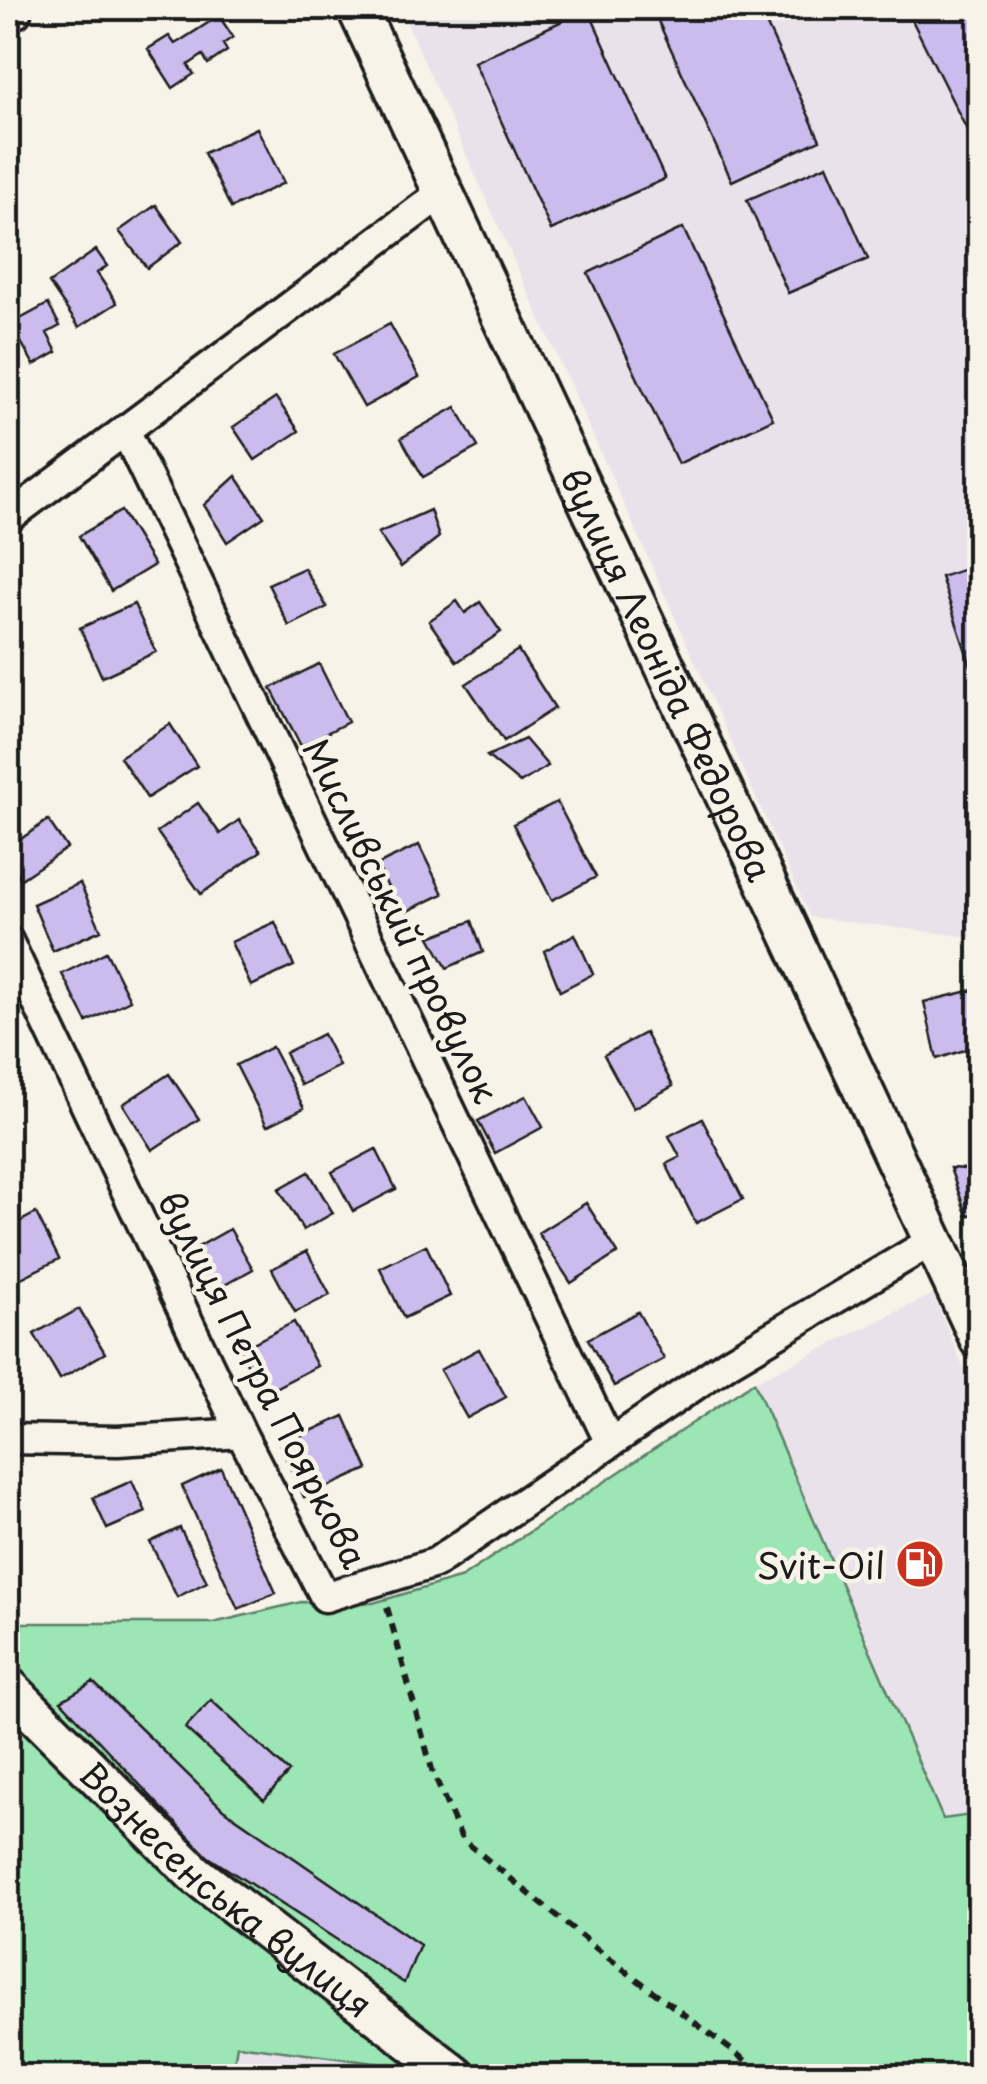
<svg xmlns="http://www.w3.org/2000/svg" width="987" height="2084" viewBox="0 0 987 2084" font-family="'Playpen Sans',sans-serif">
<rect width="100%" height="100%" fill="#f7f3e8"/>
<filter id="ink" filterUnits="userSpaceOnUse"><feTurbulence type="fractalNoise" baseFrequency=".01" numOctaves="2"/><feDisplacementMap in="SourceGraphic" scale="20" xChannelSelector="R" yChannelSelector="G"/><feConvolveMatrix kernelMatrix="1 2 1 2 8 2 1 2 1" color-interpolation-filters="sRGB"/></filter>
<g filter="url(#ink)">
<path fill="#eae2ea" d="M400,8H979V938L810,917Z
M933,1294L979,1405V1814L944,1820L754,1382Z
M236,2045L451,2073L456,2076H232Z"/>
<path fill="#9ce5b4" stroke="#5c8068" stroke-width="2.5" d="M754,1382L943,1819L979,1814V2076H456L451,2073L237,2045L232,2076H8V1623H213L301,1602L373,1603L462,1577Z"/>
<path fill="#cbbced" stroke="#1c1c1c" stroke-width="2.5" d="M652,8H759L820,140L732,181Z
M906,8H980V139L973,142Z
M588,9L665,179L551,230L474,62Z
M219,16L233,37L223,44L227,51L208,64L203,55L188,65L194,74L173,88L148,49L169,36L175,44Z
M257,128L284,183L231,208L204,153Z
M827,165L868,259L788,293L747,200Z
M156,205L182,242L147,268L119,231Z
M683,228L773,419L678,464L588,273Z
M96,250L107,266L97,273L117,303L79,327L49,283Z
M48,304L60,326L47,333L57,352L34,365L11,324Z
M390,324L419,377L364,407L334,354Z
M276,398L299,431L255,460L233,427Z
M456,407L478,447L423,477L401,438Z
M236,476L264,517L227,542L204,505Z
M430,510L439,537L401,567L378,533Z
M121,511L154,565L111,591L79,536Z
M980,564V693L941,577Z
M304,568L327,607L289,626L268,584Z
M457,601L465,613L480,602L501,632L457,662L429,621Z
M134,604L156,652L102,677L80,628Z
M518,650L555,708L504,741L466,684Z
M319,664L348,722L301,746L271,688Z
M170,724L197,766L147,798L120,757Z
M525,739L548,766L520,783L487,756Z
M557,802L596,877L552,900L513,824Z
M198,803L220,834L239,820L261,851L201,894L157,832Z
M48,820L67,848L21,879L8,860V848Z
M419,845L443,894L401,914L377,865Z
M80,883L101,930L53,951L33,904Z
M472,921L483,952L447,968L430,937Z
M275,922L294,966L251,986L231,942Z
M575,934L593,974L560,991L544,951Z
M106,952L130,1000L87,1022L62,974Z
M973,990L980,1012V1045L937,1059L924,1002Z
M645,1033L673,1086L633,1108L604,1055Z
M323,1034L339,1066L301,1085L285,1053Z
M272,1047L304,1108L267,1126L236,1065Z
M169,1074L199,1119L152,1150L123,1104Z
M526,1096L543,1127L495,1153L478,1121Z
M702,1119L743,1199L696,1223L666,1164L680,1157L669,1136Z
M376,1149L396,1189L353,1211L332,1172Z
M950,1168L980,1170V1211L967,1216Z
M309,1172L333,1213L303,1230L279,1189Z
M586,1203L618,1253L571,1283L538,1233Z
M36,1213L59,1259L19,1279L8,1257V1228Z
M230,1229L253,1269L205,1296L182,1256Z
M426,1245L450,1296L404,1318L380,1268Z
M307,1251L330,1295L295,1312L272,1269Z
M79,1309L105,1353L60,1379L34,1334Z
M638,1312L664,1359L614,1386L588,1339Z
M294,1322L317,1366L263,1394L240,1350Z
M479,1349L506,1397L467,1418L440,1370Z
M344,1416L368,1469L304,1497L280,1445Z
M221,1468L276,1593L238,1609L182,1486Z
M132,1481L146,1512L107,1529L93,1498Z
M180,1528L207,1582L177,1597L150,1542Z
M93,1682L223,1809L420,1945L404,1983L207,1856L61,1701Z
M211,1700L289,1772L264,1800L185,1728Z"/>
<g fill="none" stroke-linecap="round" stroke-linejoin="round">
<g stroke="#1c1c1c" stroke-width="35">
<path id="street" d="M12,8L16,13
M125,430L610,1443
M8,518L443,192
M8,941L241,1433L325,1597L435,1563L729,1362L934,1240
M8,1439L118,1441L241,1433"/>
</g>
<g stroke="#1c1c1c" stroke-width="45">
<g id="secondary">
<path id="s1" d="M357,8L980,1340"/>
<path id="s2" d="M8,1687L195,1874L456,2076"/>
</g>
</g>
<path stroke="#1c1c1c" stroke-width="6" stroke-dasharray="10 8" stroke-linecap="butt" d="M387,1607L433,1773L462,1839L607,1957L766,2076"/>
<use href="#street" stroke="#f7f3e8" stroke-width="28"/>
<use href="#secondary" stroke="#f7f3e8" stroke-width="38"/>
</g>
</g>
<defs>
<g id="fuel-disc" transform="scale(2.5)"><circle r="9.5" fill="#c8321e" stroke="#f7f3e8"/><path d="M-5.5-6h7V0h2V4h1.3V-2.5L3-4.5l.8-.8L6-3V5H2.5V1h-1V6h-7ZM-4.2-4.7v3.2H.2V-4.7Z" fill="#fff"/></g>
</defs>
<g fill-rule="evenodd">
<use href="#fuel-disc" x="920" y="1564"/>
</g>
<g text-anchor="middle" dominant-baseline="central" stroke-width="9" stroke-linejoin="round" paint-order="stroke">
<g font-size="35" fill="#1c1c1c" stroke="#f7f3e8">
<text stroke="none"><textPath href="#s1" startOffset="735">вулиця Леоніда Федорова</textPath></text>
<text transform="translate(402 920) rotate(64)">Мисливський провулок</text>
<text transform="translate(264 1379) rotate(63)">вулиця Петра Пояркова</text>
<text stroke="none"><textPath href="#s2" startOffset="298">Вознесенська вулиця</textPath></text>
</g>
<g font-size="35" fill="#1c1c1c" stroke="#f7f3e8" text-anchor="end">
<text x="885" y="1564">Svit-Oil</text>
</g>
</g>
<rect width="987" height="2084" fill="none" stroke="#f7f3e8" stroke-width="40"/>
<rect x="20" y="20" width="947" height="2044" fill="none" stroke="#1c1c1c" stroke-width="4" filter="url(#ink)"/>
</svg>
